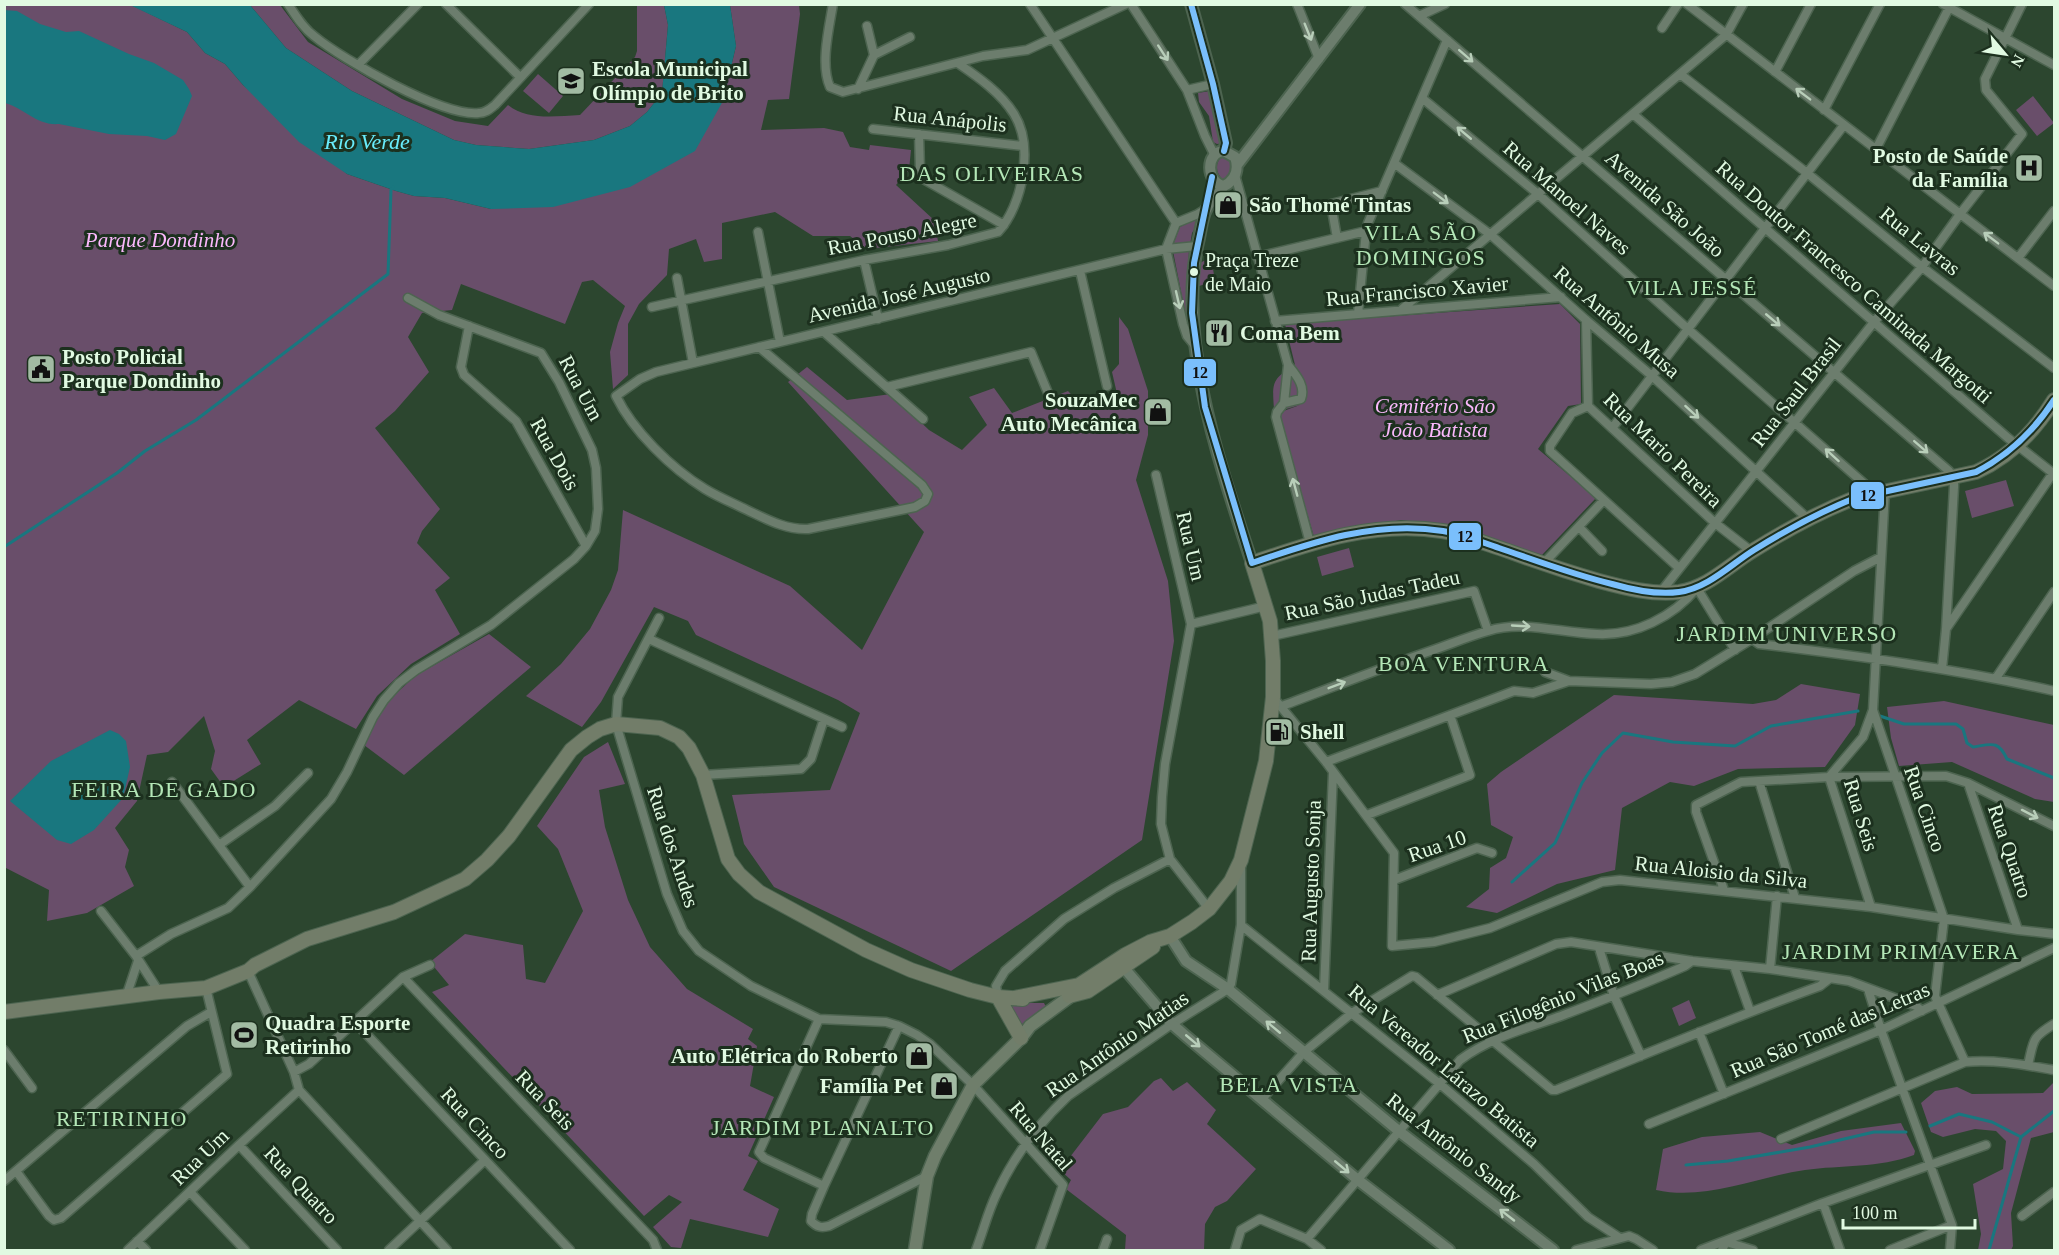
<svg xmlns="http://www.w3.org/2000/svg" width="2059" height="1255" viewBox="0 0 2059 1255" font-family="Georgia,serif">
<rect width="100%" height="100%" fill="#2c462f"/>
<path fill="#694e6a" d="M4,5H131L187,32L205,53L225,64L243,85L347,174L396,191L414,196L445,198L491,209L723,101L736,46L730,5H799L800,14L789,99L768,100L761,130L824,128L843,132L850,147L869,150L870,145L911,150L909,170L896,185L934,220L938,241L867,249L850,236H813L775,212L722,223V259L704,262L696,239L669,249L667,275L639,304L628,324V375L613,389L610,352L618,323L625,306L593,280L582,282L565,324L461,284L452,310L422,313L408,337L429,372L395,411L375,428L440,509L422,531L417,543L450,578L435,590L460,634L411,664L377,696L356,729L299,700L247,740L261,764L224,787L211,769L215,751L204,716L168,752L147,755L137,801L115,828L129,850L125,867L134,886L87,913L47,921L49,890L4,867Z
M250,5H280L308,42L402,99L455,121L488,126L508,105C528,121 556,116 580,115L635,57L637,51V5H664L668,25L662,93L647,112L630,126L594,140L529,149L476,145L454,140L352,91L286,48Z
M538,74L563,96L549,113L523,91Z
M1210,91L1224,143L1217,144L1213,142L1209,116L1199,102L1198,93Z
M2033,96L2054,123L2037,136L2016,110Z
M1222,156L1232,160V173L1226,180H1223C1215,172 1215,163 1222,156Z
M1196,218L1198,223L1192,233L1190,245L1172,247L1180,227Z
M1189,249L1186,317L1173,251Z
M1211,257L1215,281L1199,286L1200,263Z
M1560,304L1580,324L1581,404L1568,406L1538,449L1596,498L1542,555L1444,526L1401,520L1314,537L1278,413L1300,405L1279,411L1274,409C1272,382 1272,379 1295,365L1285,324Z
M1119,317L1128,329L1148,391V435L1136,480L1168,581L1174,641L1142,840L951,971L774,887L744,844L732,795L830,790L860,713L838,700L696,635L688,621L654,607L601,702L582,727L526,696L561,664L590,629L611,590L618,570L623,510L790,586L862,650L924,532L788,382L807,367L847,400L891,394L929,430L962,450L987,425L969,397L994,388L1012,413L1068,391L1084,408L1118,398L1112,372L1119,364Z
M2006,480L2014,506L1972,518L1965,491Z
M1349,548L1354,567L1322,576L1317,557Z
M489,634L531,667L404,775L364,745L385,704L415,676Z
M1801,684L1860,694L1855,725L1825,767L1738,769L1694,786L1670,782L1622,808L1615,870L1557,884L1497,913L1466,907L1489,889L1490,868L1506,858L1513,837L1491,825L1487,784L1501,772L1614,695L1753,704L1776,700Z
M1944,701L2054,725V802L2035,799L1952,762L1899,766L1891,738L1887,707Z
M608,742L625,784L599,790L605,827L628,900L650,947L687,989L753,1029L748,1039L757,1046L750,1086L774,1097L748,1156L758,1161L743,1190L779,1209L768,1237L690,1219L681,1248L671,1247L653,1227L682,1202L669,1195L644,1216L432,992L449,985L430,962L465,934L523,945L526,979L545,983L583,911L558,849L537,826L584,757Z
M1689,1000L1696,1018L1679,1026L1672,1008Z
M1003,1003H1044L1046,1007L1017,1028Z
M1161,1078L1173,1091L1187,1082L1216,1110L1207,1124L1256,1169L1227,1201L1215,1207L1205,1224L1204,1250H1125L1126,1235L1066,1189L1071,1180L1060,1170L1103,1114L1128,1107L1154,1081Z
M2054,1082V1132L2031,1138L2011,1213L2013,1246L2011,1250H1978L1981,1234L1973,1184L2003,1169L2006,1141L1996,1131L1975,1129L1943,1137L1931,1132L1921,1103L1935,1091L1957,1087L1972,1094L2043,1093Z
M1901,1123L1915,1151L1914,1155C1879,1168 1841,1165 1805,1170C1756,1177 1706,1201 1656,1190L1663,1149L1702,1137L1760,1132L1792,1145L1841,1131Z"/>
<path fill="#19777f" d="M130,5H250L286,48L352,91L454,140L476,145L529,149L594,140L630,126L647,112L662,93L668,25L664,5H730L736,46L723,101L695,151L630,187L553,207L491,209L445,198L414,196L396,191L347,174L299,142L243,85L225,64L205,53L187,32Z
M4,10L17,11L40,24L66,32L79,31L129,54L154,63L183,80L189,89L192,96L176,134L165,140L147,136L109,134L59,124C37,126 24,108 5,103Z
M110,730L119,734L126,741L130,767L123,798L94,830L71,844L57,840L10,801L51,761Z"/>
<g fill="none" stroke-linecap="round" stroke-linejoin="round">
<path stroke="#19777f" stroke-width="3" d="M4,547L117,473L145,451L196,420L388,274L391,190L393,187
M1880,716L1904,724H1956L1963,729L1967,743L1973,747C1992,744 1998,740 2007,759L2054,778
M1512,882L1555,843L1582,783L1602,753L1623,733L1673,742L1735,746L1771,726L1858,711
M1930,1126L1959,1114L1992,1122L2021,1137
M2021,1137L2054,1111
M1686,1165L1728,1161L1810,1147L1874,1132H1906
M1989,1250L2021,1137"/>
<g stroke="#4d6450" stroke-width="11">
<path id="minor" d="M288,4C296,16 303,28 314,36C343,60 443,117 479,113C486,113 490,109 495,105L589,4
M446,4L520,77
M833,4C829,28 820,65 830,87L843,92L983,56L1027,50L1126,4
M1030,4L1176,223
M1131,4L1187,90L1205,136L1214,154
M1297,4L1319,59
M1405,4L1949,471L1954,478V487L1946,629L1942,669
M1687,4L2054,286
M1943,4L2054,65
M1419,16L1445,4
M867,26L874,55
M1662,28L1678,4
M359,64L418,4
M1775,72L1811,4
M1680,74L1807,173L1922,267L2054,368
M858,89L874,55L910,37
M1187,90L1213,84
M1422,98L1538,194L1689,330L1876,494
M1824,110L1880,4
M1633,114L2008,438L2054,474
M873,129L1023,146
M919,134L920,171L925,180L1004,225
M1876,149L1951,4
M1394,163L1491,235L1586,320L1652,376L1807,518
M1235,175L1288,365C1296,375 1306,386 1301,399L1284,403L1288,365
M758,232L780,342
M1337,238L1331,204L1382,191
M1257,257L1366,231
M2018,258L2054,211
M864,260L878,319
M1080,271L1107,386
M677,278L693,363
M652,307L864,260L948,245L998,232C1023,205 1034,146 1014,114C1001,93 978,77 959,64
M1402,309L1726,35L1743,4
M1358,314L1366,231L1368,223L1447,40
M1586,320L1588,406L1715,523L1751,551
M1275,321L1561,297
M469,326L461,367L464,375L516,421L586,546
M824,332L923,419
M759,347L922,485L928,494L925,501L915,507L808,529C786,530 766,519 747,510C733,503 718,497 705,489C671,468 633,431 616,396L640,379L656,372L1166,249L1197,246
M1196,347L1187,336L1183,324L1166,249L1176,223L1198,214L1206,209
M887,387L1031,352L1048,393
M1284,403L1277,412L1276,417L1310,543
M1588,406L1572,413L1550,446V451L1679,568
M1613,427L1844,125
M1156,475L1191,624L1165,764L1162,797L1161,824L1170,859
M1579,527L1602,551
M1543,564L1603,501
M1660,593L1874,322L1922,267L1960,214L2022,134L1986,90L1985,79L2022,4
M659,618L618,697L616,724L667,894L683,931L699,951L751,986L819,1019L886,1022L899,1026L917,1035L930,1044L973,1085L1063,1185L1040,1250
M1191,624L1266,606
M1946,629L2053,473
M1272,636L1474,591L1488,631
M649,639L842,727
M1752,639L1759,644C1858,656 1957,669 2054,691
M1545,672L1569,681L1651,684L1672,682L1695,674L1752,639L1854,571L1881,557
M1996,678L2054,592
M1273,697L1326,762L1394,853L1392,946L1434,942L1490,928L1602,882L1620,880L1871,907L2018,930L2054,934
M1282,706C1333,687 1384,667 1436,649C1453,643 1470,636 1488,631C1524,620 1560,633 1597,634C1635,636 1673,617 1697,588L1735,650
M1873,710L1944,919L1935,996L1965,1062
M1326,762L1514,691L1533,693L1569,681
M703,775L801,769L811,759L824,719
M1759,781L1795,898
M172,782L250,887
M1968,783L2018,930
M1367,815L1470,775L1450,715
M219,845L275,806L308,773
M1394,880L1477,848L1492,853
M1724,890L1696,812V805L1741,782L1829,777L1946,776L1968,783L2054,826
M1871,907L1829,777L1863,737L1873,710L1885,491
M101,911L136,956L159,992
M1241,925L1440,1084L1534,1164L1588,1217L1620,1238
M1599,948L1614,996L1641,1056
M136,956L171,934L228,908L250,887L331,799L347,772L373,717L384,700L399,683L416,670L491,625L574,559L586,546L595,531L598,509L596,468L592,450L559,382L541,353L439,315L408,298
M1734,966L1750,1011
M1770,969L1777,896
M248,971L294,1072L299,1090L447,1250
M403,977L653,1240L657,1250
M1868,989L1881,1030L1952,1225L1950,1250
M1324,990L1333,773
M1437,995L1556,944L1571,942L1692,961L1770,969L1849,981L1916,1006L1922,1011
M126,997L138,961
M998,997L996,986L1005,971L1064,919L1114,888L1170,859L1209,909
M819,1019L759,1152L764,1158L824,1186
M354,1021L570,1250
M899,1026L824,1186L812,1214L811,1221C817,1227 821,1228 829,1226L927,1176
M1699,1032L1724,1094
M4,1050L32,1088
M2028,1065C2034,1040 2031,1038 2054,1024
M294,1072L309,1064L403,977L430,965
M1262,1099L1304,1052L1352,1013L1412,976L1416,977L1552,1090H1556C1644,1055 1731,1018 1820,986L1829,979
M1649,1124L1881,1030L2054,948
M1781,1139L1965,1062C1994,1059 2025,1065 2054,1070
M239,1145L337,1250
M16,1171L49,1216L54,1220L61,1218L227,1074L206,988
M4,1181L187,1026L211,1012
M190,1192L245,1250
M1823,1203L1840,1250
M2022,1216L2054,1192
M1307,1239L1460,1060C1489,1038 1527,1028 1561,1016C1603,1000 1644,984 1685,966L1692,961
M137,1241L146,1250
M128,1250L239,1145L299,1090
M389,1250L485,1160
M976,1250C983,1232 988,1211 997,1193C1014,1156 1038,1124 1068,1096L1172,1024L1228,989L1231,984L1241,925V867
M1103,1250L1107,1239
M1235,1250L1241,1230L1260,1219L1307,1239L1321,1250
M1576,1250L1629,1236L1636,1239L1653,1250
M1701,1250L1823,1203L1986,1145
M1722,1250L1726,1242L1753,1250
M1890,1250L1952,1225"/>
</g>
<g stroke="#4d6450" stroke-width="14">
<path id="tertiary" d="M1191,4L1213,84L1226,143L1224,151
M1224,151L1235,157C1239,169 1236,180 1224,186C1206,183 1205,152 1224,151Z
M1237,165L1360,4
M1224,186C1219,193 1211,200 1207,208C1202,216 1201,229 1199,238C1175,337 1221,468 1252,563
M1170,936L1186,961L1228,989L1400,1132L1553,1250
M1124,968L1172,1024L1187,1037L1358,1180L1449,1250"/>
</g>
<g stroke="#4d6450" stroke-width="15">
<path id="secondary" d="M915,1250L927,1176L935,1156L973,1085L1021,1038L1030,1026L1076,992"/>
</g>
<g stroke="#4d6450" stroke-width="16">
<path id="primary" d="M1069,996L1088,991L1153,947
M998,997L1021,1038
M1014,998L1079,985L1125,955L1150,942L1170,936L1192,922L1209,909L1231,881L1241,860L1266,761L1273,697V661L1270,621L1252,563C1313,542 1376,520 1442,531C1465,535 1486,544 1508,551C1538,562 1568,572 1599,581C1625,588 1652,595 1679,592C1708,588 1730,564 1754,550C1786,530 1819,512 1855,498L1976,472C2009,457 2035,431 2054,400
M4,1012L159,992L206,988L248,971L255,965L307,939L394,912L465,879L487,860L509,836L571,750L587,737L600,729L616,724L660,728L679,737L689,748L703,775L728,859L739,874L759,892L866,950L911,970L970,990L998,997L1023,999"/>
</g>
<use href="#minor" stroke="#6c7d6d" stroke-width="8"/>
<use href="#tertiary" stroke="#6c7d6d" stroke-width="10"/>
<use href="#secondary" stroke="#6f7e6b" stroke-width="12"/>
<use href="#primary" stroke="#727d69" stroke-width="14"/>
<g stroke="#1c301e" stroke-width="10">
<path id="bus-1" d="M1191,4L1213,84L1226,143L1224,151
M1212,177L1194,263L1192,313L1205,407L1252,563
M1252,563C1313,542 1377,520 1443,531C1462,534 1481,542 1499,548C1537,561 1574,575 1612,584C1633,590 1657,595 1679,592C1708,588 1730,565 1754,550C1786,530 1820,512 1855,498L1976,472C2009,455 2034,431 2054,400"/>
</g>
<use href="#bus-1" stroke="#7abffc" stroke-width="6"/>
</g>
<defs><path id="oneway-shaft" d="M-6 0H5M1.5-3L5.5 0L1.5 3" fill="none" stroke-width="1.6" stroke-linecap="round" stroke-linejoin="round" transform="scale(1.5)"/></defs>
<g stroke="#b8ceb9">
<use href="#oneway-shaft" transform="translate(1308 32) rotate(68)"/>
<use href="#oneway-shaft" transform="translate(1163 53) rotate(57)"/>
<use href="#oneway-shaft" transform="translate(1466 56) rotate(41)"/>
<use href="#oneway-shaft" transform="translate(1803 94) rotate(-143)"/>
<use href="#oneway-shaft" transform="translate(1464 133) rotate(-140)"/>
<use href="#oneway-shaft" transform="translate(1441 198) rotate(37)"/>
<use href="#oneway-shaft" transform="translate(1991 238) rotate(-143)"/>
<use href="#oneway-shaft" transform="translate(1178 300) rotate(77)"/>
<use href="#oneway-shaft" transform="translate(1773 320) rotate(40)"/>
<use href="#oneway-shaft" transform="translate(1692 412) rotate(42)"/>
<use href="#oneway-shaft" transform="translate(1921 447) rotate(41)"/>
<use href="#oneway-shaft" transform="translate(1832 455) rotate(-138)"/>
<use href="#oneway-shaft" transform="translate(1295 487) rotate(-105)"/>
<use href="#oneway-shaft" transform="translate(1521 626) rotate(3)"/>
<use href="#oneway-shaft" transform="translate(1337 685) rotate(-21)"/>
<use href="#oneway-shaft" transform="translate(2030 814) rotate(27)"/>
<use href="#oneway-shaft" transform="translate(1273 1027) rotate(-140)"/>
<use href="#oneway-shaft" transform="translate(1193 1041) rotate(40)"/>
<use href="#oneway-shaft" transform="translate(1342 1167) rotate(40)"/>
<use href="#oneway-shaft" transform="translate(1507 1215) rotate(-142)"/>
</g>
<defs>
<g id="university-square" transform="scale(1.5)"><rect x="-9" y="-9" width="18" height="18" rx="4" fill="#a2bba3" stroke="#1c301e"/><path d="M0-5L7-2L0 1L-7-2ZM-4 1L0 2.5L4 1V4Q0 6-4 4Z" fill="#111"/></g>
<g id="hospital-square" transform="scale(1.5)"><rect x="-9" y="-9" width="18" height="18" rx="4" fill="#a2bba3" stroke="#1c301e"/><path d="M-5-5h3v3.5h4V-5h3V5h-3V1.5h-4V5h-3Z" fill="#111"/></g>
<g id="shop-square" transform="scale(1.5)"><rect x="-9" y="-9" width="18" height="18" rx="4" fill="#a2bba3" stroke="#1c301e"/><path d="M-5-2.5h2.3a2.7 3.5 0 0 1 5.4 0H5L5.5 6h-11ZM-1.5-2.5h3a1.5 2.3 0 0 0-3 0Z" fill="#111"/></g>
<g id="restaurant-square" transform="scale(1.5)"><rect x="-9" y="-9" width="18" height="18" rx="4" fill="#a2bba3" stroke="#1c301e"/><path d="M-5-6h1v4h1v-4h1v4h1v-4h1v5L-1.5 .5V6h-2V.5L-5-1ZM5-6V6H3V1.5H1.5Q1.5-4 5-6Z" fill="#111"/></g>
<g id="civic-square" transform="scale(1.5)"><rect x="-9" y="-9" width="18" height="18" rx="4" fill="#a2bba3" stroke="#1c301e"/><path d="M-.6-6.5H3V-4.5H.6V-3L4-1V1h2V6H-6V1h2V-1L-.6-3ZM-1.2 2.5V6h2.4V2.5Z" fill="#111"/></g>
<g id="fuel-square" transform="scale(1.5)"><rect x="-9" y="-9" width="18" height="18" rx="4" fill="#a2bba3" stroke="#1c301e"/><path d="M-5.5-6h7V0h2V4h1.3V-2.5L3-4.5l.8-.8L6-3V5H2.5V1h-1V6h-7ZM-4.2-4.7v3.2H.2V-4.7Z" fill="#111"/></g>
<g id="stadium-square" transform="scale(1.5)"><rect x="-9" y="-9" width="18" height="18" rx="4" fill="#a2bba3" stroke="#1c301e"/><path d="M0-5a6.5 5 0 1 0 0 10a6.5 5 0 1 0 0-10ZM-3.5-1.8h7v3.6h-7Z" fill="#111"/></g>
</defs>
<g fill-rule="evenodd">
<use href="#university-square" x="571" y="81"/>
<use href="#hospital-square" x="2029" y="168"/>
<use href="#shop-square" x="1228" y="205"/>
<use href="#restaurant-square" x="1219" y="333"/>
<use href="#civic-square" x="41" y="369"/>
<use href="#shop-square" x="1158" y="412"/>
<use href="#fuel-square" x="1279" y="732"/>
<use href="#stadium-square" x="244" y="1035"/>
<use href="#shop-square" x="919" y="1056"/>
<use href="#shop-square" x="944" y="1086"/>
</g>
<circle fill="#e1fae2" stroke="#1c301e" stroke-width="2" cx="1194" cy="272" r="5"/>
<g text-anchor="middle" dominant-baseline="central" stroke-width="6" stroke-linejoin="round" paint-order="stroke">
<g font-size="20" fill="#e1fae2" stroke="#1c301e" text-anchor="start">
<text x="1205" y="260">Praça Treze<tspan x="1205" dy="24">de Maio</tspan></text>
</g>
<g font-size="21" font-weight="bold" fill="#e1fae2" stroke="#1c301e" text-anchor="start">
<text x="592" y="69">Escola Municipal<tspan x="592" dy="24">Olímpio de Brito</tspan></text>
<text x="2008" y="156" text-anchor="end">Posto de Saúde<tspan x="2008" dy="24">da Família</tspan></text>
<text x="1249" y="205">São Thomé Tintas</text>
<text x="1240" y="333">Coma Bem</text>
<text x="62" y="357">Posto Policial<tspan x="62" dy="24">Parque Dondinho</tspan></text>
<text x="1137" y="400" text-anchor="end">SouzaMec<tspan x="1137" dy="24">Auto Mecânica</tspan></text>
<text x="1300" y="732">Shell</text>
<text x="265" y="1023">Quadra Esporte<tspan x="265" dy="24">Retirinho</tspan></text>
<text x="898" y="1056" text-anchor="end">Auto Elétrica do Roberto</text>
<text x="923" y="1086" text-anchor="end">Família Pet</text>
</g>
<g font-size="21" fill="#e1fae2" stroke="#1c301e">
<text transform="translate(950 119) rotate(6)">Rua Anápolis</text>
<text transform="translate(1567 198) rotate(41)">Rua Manoel Naves</text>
<text transform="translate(1665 204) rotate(41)">Avenida São João</text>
<text transform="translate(902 234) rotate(-11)">Rua Pouso Alegre</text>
<text transform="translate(1920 241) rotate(39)">Rua Lavras</text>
<text transform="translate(1854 282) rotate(41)">Rua Doutor Francesco Caminada Margotti</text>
<text transform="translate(1417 291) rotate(-5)">Rua Francisco Xavier</text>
<text transform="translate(899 295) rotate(-13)">Avenida José Augusto</text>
<text transform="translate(1617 322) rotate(41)">Rua Antônio Musa</text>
<text transform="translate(581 388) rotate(62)">Rua Um</text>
<text transform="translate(1796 392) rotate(-52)">Rua Saul Brasil</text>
<text transform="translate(1663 450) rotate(44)">Rua Mario Pereira</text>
<text transform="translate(555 454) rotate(61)">Rua Dois</text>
<text transform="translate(1191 546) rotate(77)">Rua Um</text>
<text transform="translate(1372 595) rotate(-12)">Rua São Judas Tadeu</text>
<text transform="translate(1925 809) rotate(71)">Rua Cinco</text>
<text transform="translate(1861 815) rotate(73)">Rua Seis</text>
<text transform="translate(1437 846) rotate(-19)">Rua 10</text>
<text transform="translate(673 847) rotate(72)">Rua dos Andes</text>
<text transform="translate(2010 851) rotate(71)">Rua Quatro</text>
<text transform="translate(1721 872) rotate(6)">Rua Aloisio da Silva</text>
<text transform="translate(1311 881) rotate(-88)">Rua Augusto Sonja</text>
<text transform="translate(1563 997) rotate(-22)">Rua Filogênio Vilas Boas</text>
<text transform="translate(1830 1030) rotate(-23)">Rua São Tomé das Letras</text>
<text transform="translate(1117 1044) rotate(-35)">Rua Antônio Matias</text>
<text transform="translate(1444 1066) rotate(40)">Rua Vereador Lárazo Batista</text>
<text transform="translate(545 1100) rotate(46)">Rua Seis</text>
<text transform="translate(475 1123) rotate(47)">Rua Cinco</text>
<text transform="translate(1041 1136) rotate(49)">Rua Natal</text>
<text transform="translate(1454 1148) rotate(38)">Rua Antônio Sandy</text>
<text transform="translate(200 1157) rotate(-44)">Rua Um</text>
<text transform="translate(301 1185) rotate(47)">Rua Quatro</text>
</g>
<g font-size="21" font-style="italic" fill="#fbb8fc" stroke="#1c301e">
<text x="160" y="240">Parque Dondinho</text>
<text x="1435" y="406">Cemitério São<tspan x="1435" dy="24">João Batista</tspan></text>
</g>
<g font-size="22" font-style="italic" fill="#68ecfb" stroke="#1c301e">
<text x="367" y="141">Rio Verde</text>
</g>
<g font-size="22" letter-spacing="1.5" fill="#b4e7b7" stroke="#1c301e">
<text x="992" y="173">DAS OLIVEIRAS</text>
<text x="1421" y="232">VILA SÃO<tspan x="1421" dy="25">DOMINGOS</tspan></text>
<text x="1692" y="287">VILA JESSÉ</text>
<text x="1787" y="633">JARDIM UNIVERSO</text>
<text x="1464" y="663">BOA VENTURA</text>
<text x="164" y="789">FEIRA DE GADO</text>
<text x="1901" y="951">JARDIM PRIMAVERA</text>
<text x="1289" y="1084">BELA VISTA</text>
<text x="122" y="1118">RETIRINHO</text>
<text x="823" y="1127">JARDIM PLANALTO</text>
</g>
</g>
<g stroke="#1c301e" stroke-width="2">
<rect x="1183" y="358" width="34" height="29" rx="6" fill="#7abffc"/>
<rect x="1850" y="481" width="35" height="29" rx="6" fill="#7abffc"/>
<rect x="1448" y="522" width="34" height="29" rx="6" fill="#7abffc"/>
</g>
<g font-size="16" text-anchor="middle" font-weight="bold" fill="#111">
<text x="1200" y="378">12</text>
<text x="1868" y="501">12</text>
<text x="1465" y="542">12</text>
</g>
<rect width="2059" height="1255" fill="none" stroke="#e1fae2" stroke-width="12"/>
<g transform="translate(2005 54) rotate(119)" stroke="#1c301e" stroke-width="4.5" paint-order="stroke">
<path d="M0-4.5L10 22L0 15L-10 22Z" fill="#e1fae2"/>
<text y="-9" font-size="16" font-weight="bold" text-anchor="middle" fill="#e1fae2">N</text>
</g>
<path d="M1843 1219v9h132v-9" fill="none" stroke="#e1fae2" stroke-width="3"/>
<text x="1852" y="1219" font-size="18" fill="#e1fae2" stroke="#1c301e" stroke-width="4.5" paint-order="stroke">100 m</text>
</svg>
